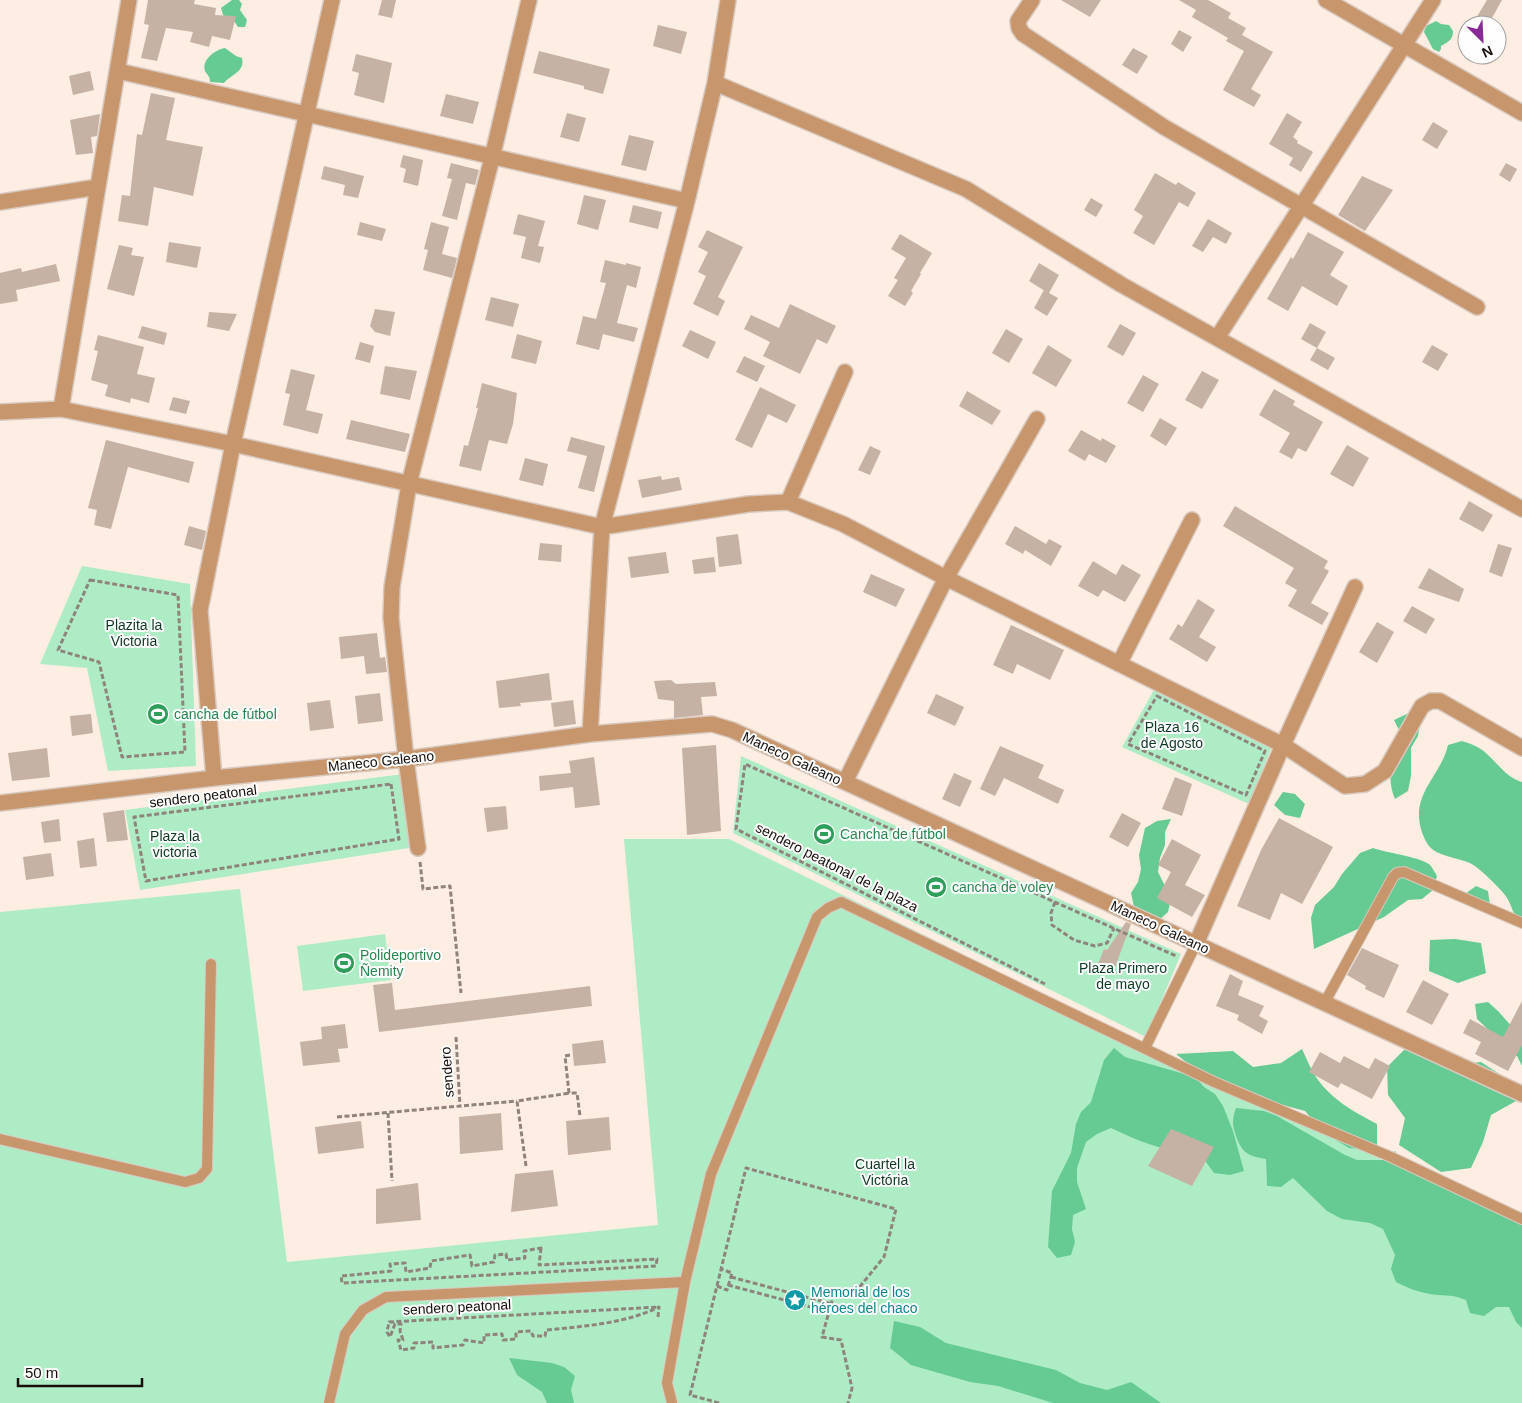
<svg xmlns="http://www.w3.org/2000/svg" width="1522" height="1403" viewBox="0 0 1522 1403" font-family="Helvetica,sans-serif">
<rect width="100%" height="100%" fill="#fdede2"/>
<path fill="#aeecc6" d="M82,566L190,584L196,766L108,771L87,668L40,664Z
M1154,690L1271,748L1249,804L1122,747Z
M741,756L1181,954L1146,1037L733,833Z
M403,774L409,848L140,890L125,810Z
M624,839H729L1522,1229V1403H0V912L240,889L287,1262L658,1225Z
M385,934L391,980L303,991L297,946Z"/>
<path fill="#66cb93" d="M232,0H239L242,4L240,10L247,20L245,27H238L234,21L223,15L221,8Z
M1436,21L1441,24L1449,25L1453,31C1453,40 1448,42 1441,46V49L1439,52L1433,49L1424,32L1426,26Z
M225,48L236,56L242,58C245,72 232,74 224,83L210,82C210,76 208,76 205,71C201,60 216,49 225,48Z
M1411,712L1420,722L1418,736L1411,748V776L1408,791L1395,799C1385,775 1394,758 1401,734L1394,720Z
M1462,741C1471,744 1480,747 1487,754C1499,765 1506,777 1522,782V925C1513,917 1512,904 1505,895C1499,887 1483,872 1475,866C1464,858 1443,858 1432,849C1427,845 1423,836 1421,829C1411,793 1441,776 1448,745Z
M1283,792L1295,794L1305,804L1300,818L1285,815L1274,805Z
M1171,819L1165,832V845L1160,858L1158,872L1171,898L1168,912L1158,921L1134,907L1131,893L1138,882L1141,869L1139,855L1145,828L1157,821Z
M1373,848C1386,853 1423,857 1431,866C1433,869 1435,873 1437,876L1433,890L1422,899L1408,900L1384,917L1314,949L1311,918L1315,905L1334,887L1342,874L1360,853Z
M1476,886L1488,891L1490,905L1476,910L1465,894Z
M1455,939L1481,943L1486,973L1458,983L1429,971L1430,940Z
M1488,1002L1498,1011L1522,1038V1066L1517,1056L1504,1050L1497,1038L1477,1019L1475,1004Z
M1114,1048L1125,1057L1195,1077L1204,1087L1215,1094L1223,1106L1233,1131L1244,1171L1230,1175L1214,1173L1198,1151C1167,1154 1138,1141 1111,1128L1097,1134L1086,1142L1077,1168V1182L1086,1209L1073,1215L1072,1229L1075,1242L1071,1255L1057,1258L1048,1247L1052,1191L1071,1153L1076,1124L1081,1112L1091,1102L1104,1060Z
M1406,1048L1454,1065L1481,1062L1504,1077L1516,1101L1491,1115L1483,1142L1471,1168L1441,1172L1399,1145L1405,1118L1388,1095L1387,1067Z
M1302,1049C1306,1057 1309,1066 1314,1074C1329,1098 1352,1111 1377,1124V1151L1349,1148L1324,1133L1305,1111L1217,1087L1176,1054L1233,1051L1253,1067L1281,1063Z
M1236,1108L1264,1111L1277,1116L1345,1155L1357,1160H1385L1395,1151L1402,1162L1522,1218V1328L1516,1322L1509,1307H1496L1484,1316L1470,1313L1466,1300C1454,1295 1450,1296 1438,1295C1424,1294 1409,1289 1396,1282L1391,1269L1395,1255L1383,1229L1370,1223L1342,1219L1327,1211L1293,1178L1281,1187L1267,1186L1266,1159C1248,1156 1242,1153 1236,1136C1232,1124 1232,1120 1236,1108Z
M894,1321L920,1327L946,1343L1056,1370L1080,1383L1107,1390L1131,1382L1161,1403H1053L998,1386L970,1382L911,1365L890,1348Z
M509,1358L552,1363L564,1367L575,1376L571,1390L574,1403H547L542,1392L517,1375Z"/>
<path fill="#c5b2a5" d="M148,0H195L194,4L216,8L215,15L236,16L230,40L212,36L209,47L190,42L193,32L166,28L157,61L141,58L149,25L144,24Z
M382,0H396L392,18L378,15Z
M1061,0H1101L1090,17Z
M1179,0H1208L1231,13L1228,18L1246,28L1242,35L1273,52L1251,89L1261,95L1254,107L1223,90L1244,51L1226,41L1228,38L1192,17L1196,10Z
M1487,0H1502L1488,25H1472Z
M658,25L687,32L681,54L653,46Z
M1179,30L1192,37L1183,52L1171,44Z
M1133,48L1148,56L1137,74L1122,65Z
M539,51L610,69L603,94L584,89V86L533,73Z
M356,54L392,63L384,103L354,95L359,73L352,71Z
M90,71L94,90L73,95L69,76Z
M151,93L175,98L166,140L203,147L193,196L154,187L148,226L118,221L122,195L130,196L137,134L142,135Z
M446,94L479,102L473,124L440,116Z
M567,113L586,118L579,142L560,137Z
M1287,113L1302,122L1293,137L1298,141L1297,143L1313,152L1301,172L1289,165L1293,158L1269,144Z
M100,114L97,136L91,137L93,153L76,155L70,120Z
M1433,122L1448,131L1437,149L1422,140Z
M629,135L654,141L646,171L621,165Z
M403,155L423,160L418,186L403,182L406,169L400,167Z
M451,163L479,170L475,185L466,183L457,220L442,216L452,179L447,178Z
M1506,163L1517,169L1510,182L1499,175Z
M324,166L364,176L358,198L343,195L345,185L321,179Z
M1155,173L1176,185L1178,182L1196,193L1188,207L1179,202L1154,245L1133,233L1143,216L1134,210Z
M1362,176L1393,190L1365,231L1338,215Z
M584,195L606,200L598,230L577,224Z
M1091,198L1103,205L1096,217L1084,210Z
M633,205L662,212L658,229L629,222Z
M518,214L545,221L538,246L544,247L540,263L521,258L526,237L513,234Z
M1208,219L1232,233L1226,244L1213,237L1203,252L1192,246Z
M360,222L386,229L382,241L357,235Z
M431,222L449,227L442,254L457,258L452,278L423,270L428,250L424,249Z
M707,230L743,247L718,297L725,301L718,316L693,304L706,276L698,272L708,252L698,247Z
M1308,232L1344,252L1330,275L1348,286L1337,306L1302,286L1288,311L1267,299L1291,257L1293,259Z
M900,234L932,253L920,273L921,274L911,291L913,293L905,306L888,296L898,280L894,278L906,258L891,249Z
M169,242L201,247L197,268L166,262Z
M119,245L133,248L131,255L144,257L134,296L107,289Z
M605,260L626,265V263L641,267L636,288L627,285L617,323L638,328L634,342L603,334L599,350L576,344L583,316L596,319L606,283L600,282Z
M1039,263L1059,275L1049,293L1058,298L1047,316L1034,308L1044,290L1048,293L1029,281Z
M56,264L60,281L16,290L18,301L0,304V273L21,268L22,272Z
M491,297L519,304L513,327L485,320Z
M790,304L836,326L827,344L817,339L800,374L763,356L770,342L744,329L751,315L779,328Z
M375,309L395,312L390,336L375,332L370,326Z
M209,312L237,314L229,331L207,327Z
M1310,323L1326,332L1317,348L1301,339Z
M1120,324L1136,333L1123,356L1107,347Z
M142,326L167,333L164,345L138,338Z
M1006,329L1023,339L1009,363L992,353Z
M690,330L716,342L708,359L682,346Z
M517,334L542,341L536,364L511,358Z
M98,335L144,347L137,374L155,378L149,403L131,398L130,403L105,396L108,385L91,380L98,351L94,350Z
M360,342L374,346L370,363L355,359Z
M1048,345L1072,360L1056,387L1032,373Z
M1432,345L1448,354L1438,371L1422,362Z
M1317,348L1335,358L1328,370L1310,360Z
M744,356L765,366L757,382L736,372Z
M385,366L417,371L410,400L380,394Z
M291,369L315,375L306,410L323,414L318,434L283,425L290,394L285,393Z
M1202,371L1219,380L1202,409L1185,400Z
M1143,375L1159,384L1143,412L1127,403Z
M482,383L517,393L513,424L507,444L489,440L481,471L459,466L464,445L468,446L478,408H476Z
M760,387L796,405L787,423L768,414L752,448L735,440Z
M1274,389L1295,401L1293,405L1323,422L1306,452L1298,448L1292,459L1279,452L1290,433L1259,415Z
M967,391L1001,411L992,425L959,406Z
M173,397L190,401L186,414L169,410Z
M1160,418L1177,428L1166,446L1150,436Z
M351,420L410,434L405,452L346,439Z
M1081,430L1101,441L1102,438L1116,446L1106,463L1089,454L1085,461L1068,451Z
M571,437L605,446L594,492L578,488L587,456L567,451Z
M106,440L194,462L189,483L128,467L111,529L94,525L97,510L88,508Z
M1347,445L1369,458L1353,487L1330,474Z
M870,446L881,451L870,475L858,470Z
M525,458L548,464L543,486L519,480Z
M661,476L662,480L679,477L682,490L642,498L638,480Z
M1469,501L1493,515L1483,532L1459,519Z
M1235,506L1328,561L1324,568L1329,571L1311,603L1329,613L1322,625L1288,606L1297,590L1285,583L1294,568L1223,526Z
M189,526L206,531L202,550L184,545Z
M1015,526L1046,544L1049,539L1062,546L1051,566L1025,550L1023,554L1005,544Z
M738,534L742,564L719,567L716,537Z
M540,543L562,545L561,562L538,560Z
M1498,544L1512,548L1502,577L1489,572Z
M666,552L669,573L631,578L628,557Z
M714,557L716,572L694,574L692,560Z
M1093,561L1116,575L1122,564L1141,575L1125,602L1103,590L1098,597L1078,586Z
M1429,568L1464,589L1459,602L1418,588Z
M871,574L905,589L896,607L863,592Z
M1198,599L1215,610L1199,637L1216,647L1207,662L1169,639L1178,624L1182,627Z
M1412,606L1435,619L1426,634L1403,621Z
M1377,622L1394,632L1377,663L1359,652Z
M1011,625L1064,650L1050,680L1017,664L1013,674L993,665Z
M377,633L380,658L385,657L387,672L366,674L364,656L341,659L339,637Z
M549,673L552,700L520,703L521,706L499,708L496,681Z
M671,680L676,684L715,682L717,696L701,697L703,715L674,718V701L658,699L654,681Z
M380,693L383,721L358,724L355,696Z
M936,694L964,707L955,726L927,713Z
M330,700L334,728L310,731L307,703Z
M573,700L576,724L554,727L551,703Z
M91,714L93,733L72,736L70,716Z
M716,745L721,831L687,835L682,748Z
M1000,746L1044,765L1038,778L1064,790L1058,804L1004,778L995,796L980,789Z
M47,748L50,777L12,781L8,753Z
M594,757L600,805L575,808L573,787L540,791L539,776L571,773L569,761Z
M954,773L972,781L960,807L942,799Z
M1175,777L1192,784L1182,816L1162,809Z
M506,806L508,829L487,832L484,808Z
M124,810L128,840L107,842L103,813Z
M1122,813L1141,823L1128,847L1109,837Z
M1279,818L1333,847L1302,904L1281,893L1270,920L1237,906L1261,850Z
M59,819L61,841L44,843L41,822Z
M94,838L97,866L80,868L77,841Z
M1172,839L1201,855L1185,885L1205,895L1192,917L1157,898L1171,872L1158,865Z
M51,853L54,876L26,880L23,857Z
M1126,922L1131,924L1114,970L1098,964L1104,949L1107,950Z
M1362,948L1399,965L1384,998L1365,989L1366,986L1347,975Z
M1230,974L1243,981L1238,995L1264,1006L1259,1016L1268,1021L1262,1034L1237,1020L1239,1015L1216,1006Z
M1423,980L1449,994L1432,1025L1406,1012Z
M392,983L395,1010L590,986L592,1006L379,1032L373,985Z
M1522,1001V1045L1508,1071L1475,1054L1481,1042L1463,1033L1470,1019L1503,1037Z
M345,1024L348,1048L338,1049L340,1062L303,1066L300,1042L322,1039L321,1027Z
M603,1040L606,1063L574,1066L572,1044Z
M1320,1052L1340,1063L1344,1056L1369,1069L1375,1058L1390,1066L1372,1099L1341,1083L1338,1088L1309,1072Z
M501,1113L503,1150L460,1154L459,1117Z
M609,1117L611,1150L568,1155L566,1121Z
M361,1121L364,1148L318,1154L315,1127Z
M1171,1129L1214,1147L1192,1186L1148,1166Z
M553,1170L558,1206L511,1212L515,1174Z
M418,1183L421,1220L376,1224V1189Z"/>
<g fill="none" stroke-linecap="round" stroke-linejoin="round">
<g stroke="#d8c9bf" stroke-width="12">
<path id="lane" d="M1325,1002L1393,877L1397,873L1404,872L1522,923
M1145,1048L1196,944
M0,1139L185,1182L199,1178L207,1169L211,964
M685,1282L711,1174L817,917L828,908L841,902L1214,1082L1391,1157L1522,1219
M329,1403L345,1334L363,1310L386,1297L685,1282L667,1383L672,1403"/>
</g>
<g stroke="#d8c9bf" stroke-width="18">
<path id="street" d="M1032,0L1018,21L1019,28L1023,34L1164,127L1477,307
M1326,0L1522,113
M118,71L687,201
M715,83L966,189L1122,285L1522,509
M0,202L98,187
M1217,338L1433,0
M61,409L129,0
M0,412L61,409L233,444L602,527L749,504L788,502L843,524L946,578L1283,745L1345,786L1365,784L1385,771L1422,706L1431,701H1440L1522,748
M788,502L845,372
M1119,664L1192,520
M590,734L602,527L687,201L715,83L728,0
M214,778L200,610L233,444L332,0
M845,782L946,578L1037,419
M0,803L214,778L406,759L590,734L712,724L732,730L1522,1094
M418,848L406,759L391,618L392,587L409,484L492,158L529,0
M1196,944L1283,745L1355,587"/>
</g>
<path stroke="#8f847c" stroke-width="3" stroke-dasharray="5 2.5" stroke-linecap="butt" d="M90,580L178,595L185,752L122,757L99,662L58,650Z
M1157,696L1265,751L1246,795L1128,744Z
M391,784L399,839L146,881L134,817Z
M420,862L423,889L450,886L461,993
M1055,902L1051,913L1052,925L1074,940L1095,946L1107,943L1114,928
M1045,984L736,829L745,764L1176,956
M456,1037L460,1106
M570,1055L565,1056L569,1093H577L580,1116
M388,1113L392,1181
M337,1117L517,1101
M526,1166L517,1101L570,1093
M541,1248L539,1265L657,1259L656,1266L342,1283L341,1276L391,1271L390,1264L405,1263L406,1272L430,1268L431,1261L470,1255L472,1266L494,1262L495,1255L506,1254L507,1260L525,1258L524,1251Z
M731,1277L832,1304
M728,1285L829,1312
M717,1286L727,1290L732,1273L721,1269
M658,1317L659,1307C624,1324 584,1326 546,1330L545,1336H533L531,1331L516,1332V1339L503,1340L502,1334L484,1335V1343L465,1340L463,1345L433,1348V1342L414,1343V1348L401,1350L398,1340H403L400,1331L401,1324H395L390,1337L387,1332L389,1322L659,1307
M719,1403L690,1395L746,1168L896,1209L884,1257L853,1295L835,1290L822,1337L841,1340L852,1388L848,1403"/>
<use href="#lane" stroke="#c8966c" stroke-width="10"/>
<use href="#street" stroke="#c8966c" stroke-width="15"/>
</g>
<defs>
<g id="stadium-disc" transform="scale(1.125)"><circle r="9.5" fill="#2e9e5b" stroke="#fefefe"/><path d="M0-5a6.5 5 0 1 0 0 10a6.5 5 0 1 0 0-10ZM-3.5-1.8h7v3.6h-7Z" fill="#fff"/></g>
<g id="sight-disc" transform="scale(1.125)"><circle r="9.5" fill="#0f9aa8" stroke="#fefefe"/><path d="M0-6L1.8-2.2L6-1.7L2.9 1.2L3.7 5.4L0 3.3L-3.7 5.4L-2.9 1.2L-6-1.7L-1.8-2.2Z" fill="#fff"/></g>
</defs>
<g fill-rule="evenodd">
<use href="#stadium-disc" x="158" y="714"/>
<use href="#stadium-disc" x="824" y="834"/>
<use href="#stadium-disc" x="936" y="887"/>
<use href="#stadium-disc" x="344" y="963"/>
<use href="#sight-disc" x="795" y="1300"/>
</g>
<g text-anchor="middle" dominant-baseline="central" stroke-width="4" stroke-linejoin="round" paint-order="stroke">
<g font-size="14" fill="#0c3822" stroke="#fefefe">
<text x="134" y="625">Plazita la<tspan x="134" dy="16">Victoria</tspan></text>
<text x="1172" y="727">Plaza 16<tspan x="1172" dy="16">de Agosto</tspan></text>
<text x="175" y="836">Plaza la<tspan x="175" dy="16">victoria</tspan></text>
<text x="1123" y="968">Plaza Primero<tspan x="1123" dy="16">de mayo</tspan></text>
<text x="885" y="1164">Cuartel la<tspan x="885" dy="16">Victória</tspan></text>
</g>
<g font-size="14" fill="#27864d" stroke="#fefefe" text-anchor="start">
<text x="174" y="714">cancha de fútbol</text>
<text x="840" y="834">Cancha de fútbol</text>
<text x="952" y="887">cancha de voley</text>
<text x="360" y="955">Polideportivo<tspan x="360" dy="16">Ñemity</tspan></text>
</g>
<g font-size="14" fill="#150e0a" stroke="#fefefe">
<text transform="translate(792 758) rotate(25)">Maneco Galeano</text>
<text transform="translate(381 761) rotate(-6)">Maneco Galeano</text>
<text transform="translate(203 796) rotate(-7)">sendero peatonal</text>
<text transform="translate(837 867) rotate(27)">sendero peatonal de la plaza</text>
<text transform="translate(1160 927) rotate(25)">Maneco Galeano</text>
<text transform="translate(447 1072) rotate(-94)">sendero</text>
<text transform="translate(457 1307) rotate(-3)">sendero peatonal</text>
</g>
<g font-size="14" fill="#0d838f" stroke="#fefefe" text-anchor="start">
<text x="811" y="1292">Memorial de los<tspan x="811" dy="16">héroes del chaco</tspan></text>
</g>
</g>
<g transform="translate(1482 40) rotate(156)"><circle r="24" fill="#fefefe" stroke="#a19e9c"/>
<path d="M0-4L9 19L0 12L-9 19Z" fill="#872a95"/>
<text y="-8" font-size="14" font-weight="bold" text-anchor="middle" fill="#150e0a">N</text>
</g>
<path d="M18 1378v8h124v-8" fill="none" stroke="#150e0a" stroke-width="2.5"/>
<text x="25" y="1378" font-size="15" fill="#150e0a" stroke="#fefefe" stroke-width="4" paint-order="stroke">50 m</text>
</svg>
